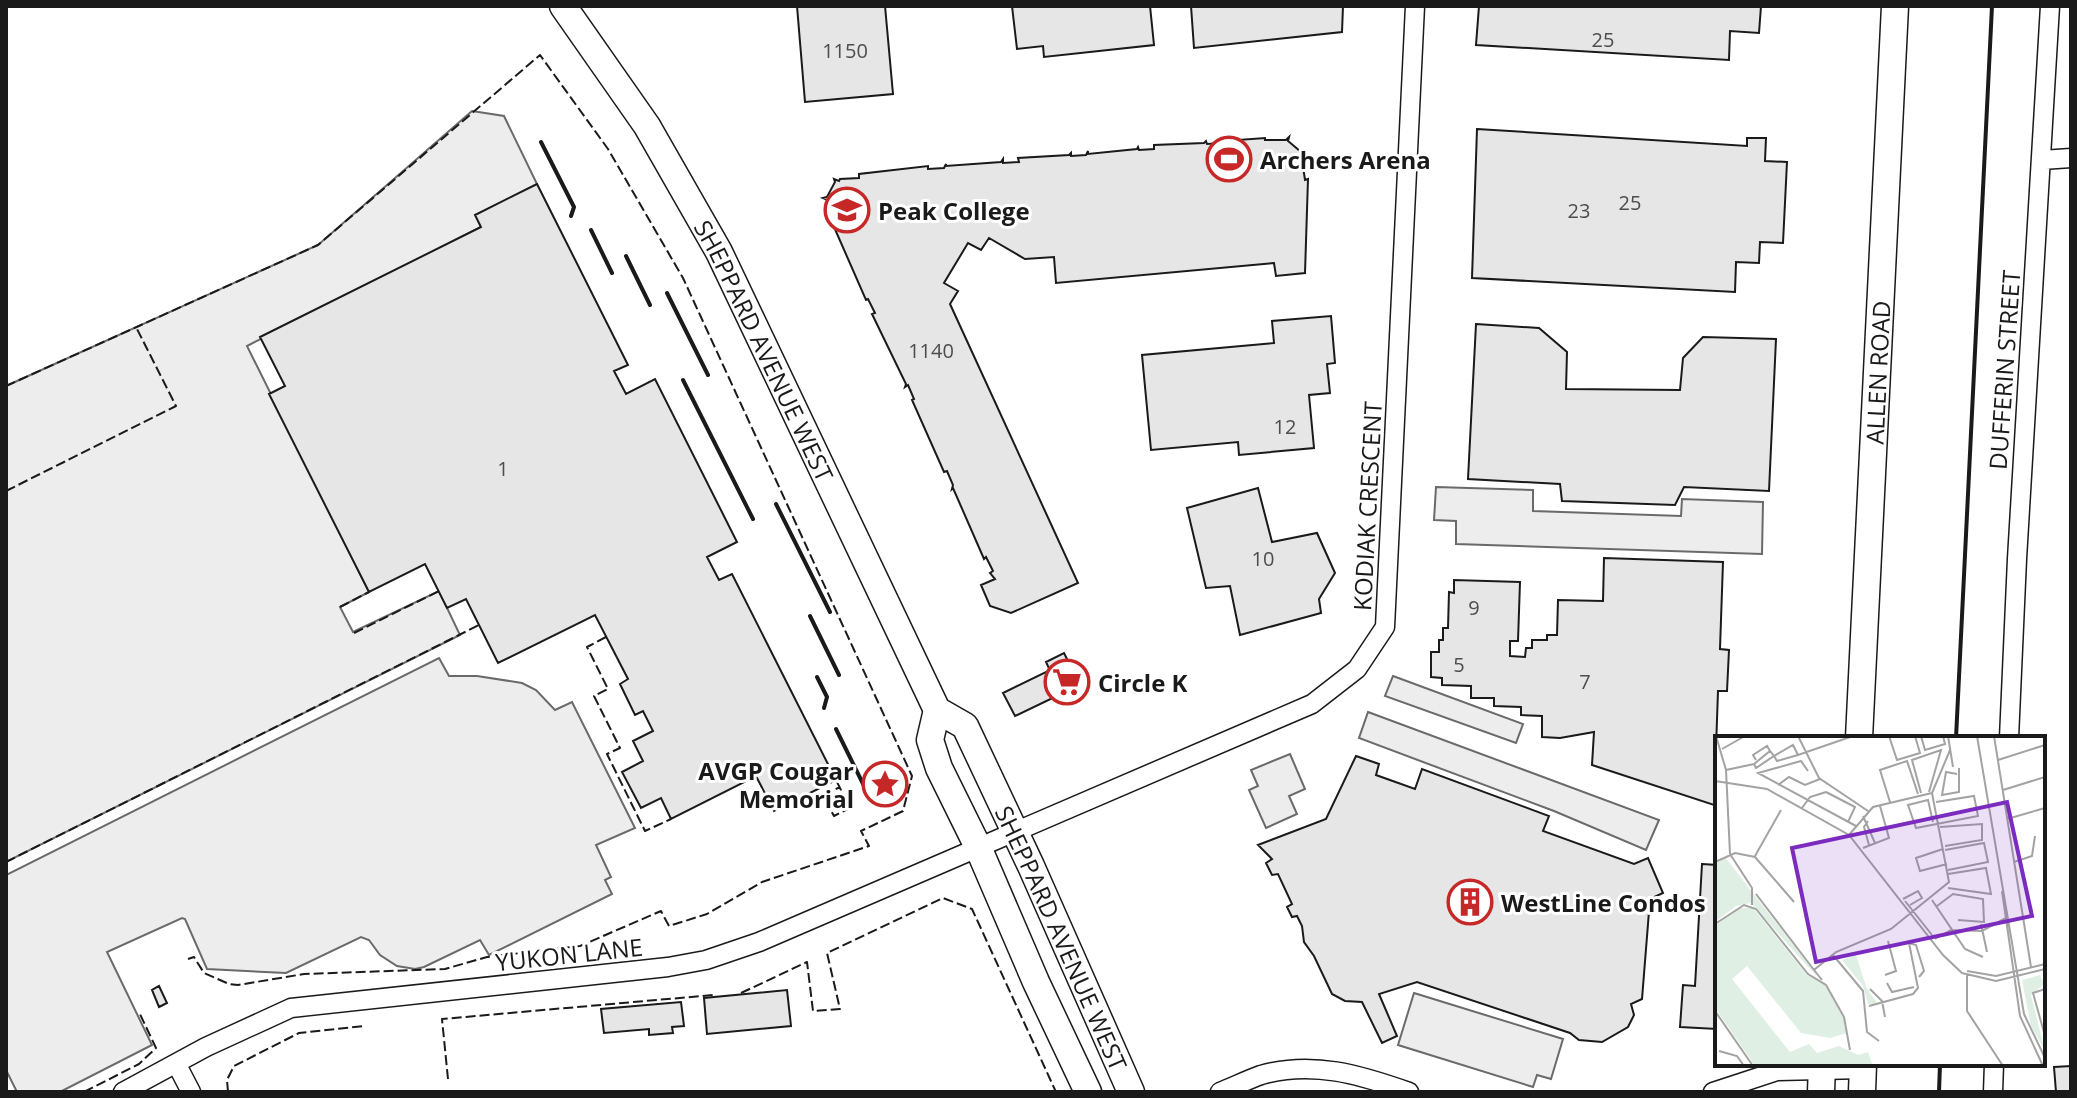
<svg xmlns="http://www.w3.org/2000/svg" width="2077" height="1098" viewBox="0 0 2077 1098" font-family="'Open Sans',sans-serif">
<rect width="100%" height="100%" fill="#fff"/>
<path fill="#ededed" stroke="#6a6a6a" stroke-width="2" d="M472,111L504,116L537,184L476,215L481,227L247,346L369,592L340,607L353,632L439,591L460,635L6,862V386L318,245Z
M1436,487L1533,490V511L1681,516L1682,499L1763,502L1762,554L1456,544V521L1434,520Z
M439,658L449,676H477L522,683L536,690L555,710L572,702L635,828L596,845L611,877L605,880L612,894L489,955L480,940L424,967L415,969L397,966L380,955L369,940L361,937L286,973L207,969L185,919L182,918L107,952L152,1045L60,1092H17L6,1070V875Z
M1393,676L1523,724L1516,743L1385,696Z
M1368,712L1659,820L1646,850L1554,811L1359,738Z
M1290,754L1305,789L1289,796L1297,814L1266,828L1249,790L1258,786L1251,770Z
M1414,993L1563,1039L1551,1079L1537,1075L1533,1087L1398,1045Z"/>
<path fill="#e6e6e6" stroke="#1a1a1a" stroke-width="2" d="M797,6H885L893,94L805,102Z
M1012,6H1150L1154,45L1044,57L1043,46L1017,49Z
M1191,6H1343L1342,32L1194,48Z
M1479,6H1761L1759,33L1730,31L1729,60L1476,45Z
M1477,129L1747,146V138H1766L1765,161L1787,162L1783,243L1760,242L1759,263L1736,262L1735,292L1472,278Z
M1289,137L1288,141L1300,151L1305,149L1301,153L1305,180L1308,179L1305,273L1276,276L1274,263L1056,283L1054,257L1025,259L989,238L981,250L968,243L944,283L958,291L950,304L1078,583L1011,613L990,606L981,585L995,579L990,573L993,571L986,557L984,559L953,488L952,489L953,485L947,471L944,472L912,400L914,399L908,385L905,387L906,384L872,314L875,313L868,299L866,300L831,220L834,219L828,200L823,198L827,197L835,182L834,179L839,181L840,179L859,178V174L928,166V169L944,168L946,164V166L1001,162L1003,159V163L1019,162L1018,158L1069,155L1071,153V156L1086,155L1088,151V154L1137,149L1138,147L1139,150L1154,149V145L1204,143L1206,141L1207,144L1222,143V139L1224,141L1265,138V140H1286Z
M537,184L628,365L614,371L626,394L655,379L737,542L707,557L719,580L732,574L836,780L774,811L756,776L671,819L661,798L641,808L622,772L643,761L633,741L653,731L643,711L635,715L620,684L628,679L595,615L498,663L466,599L447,608L425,564L369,592L269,394L285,386L260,337L481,227L475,215Z
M1331,316L1335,363L1327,364L1330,393L1309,395L1314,448L1239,455L1238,442L1151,450L1142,355L1274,343L1272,321Z
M1476,324L1539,328L1567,352L1566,389L1680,390L1683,358L1703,337L1776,339L1769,491L1684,487L1675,505L1562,501L1560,484L1468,479Z
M1258,488L1272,542L1317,533L1335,573L1319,599L1321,613L1240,635L1230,586L1206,588L1187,508Z
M1604,558L1723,562L1720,649L1729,650L1727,691H1718L1714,805L1592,765L1594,732L1560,738L1542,737V716L1521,715V707L1494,706V698H1471V686L1442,685V678L1431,677V652H1439V640H1443V628H1448L1449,592L1454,593V580L1520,582L1518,641H1510V656L1525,657L1526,648H1532V640H1547V635H1557L1558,600L1603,601Z
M1064,653L1084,694L1065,703L1046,662Z
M1050,670L1061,694L1015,716L1003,693Z
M1356,756L1379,764L1376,775L1415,789L1422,769L1549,816L1543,831L1634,864L1648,858L1663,893L1650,899L1642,999L1631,1004L1634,1015L1628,1027L1602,1042L1579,1040L1570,1033L1417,982L1379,994L1397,1036L1382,1043L1362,1002L1345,1001L1332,994L1314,956L1304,942L1302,926L1297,916L1292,917L1287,907L1292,904L1278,874L1272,875L1266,863L1272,859L1258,845L1326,819Z
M1702,864L1717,865V1029L1680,1027L1683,985L1695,986Z
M159,986L167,1003L159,1007L152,990Z
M787,990L791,1026L707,1034L704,998Z
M681,1002L684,1026L672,1027L673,1033L649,1035V1029L604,1033L601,1009Z
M2071,1066V1092H2056L2054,1067Z"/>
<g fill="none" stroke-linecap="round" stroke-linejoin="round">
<g stroke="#1a1a1a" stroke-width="21">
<path id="minor" d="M2042,160L2071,158
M2009,738L2017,559L2050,6
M177,1065L191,1092
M123,1092L206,1047L291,1008L668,967L706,960L759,942L1312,704L1357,669L1385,627L1415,6
M1220,1092C1233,1087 1247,1080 1261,1075C1312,1060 1361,1075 1409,1092
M1713,1092L1777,1071L1863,1069
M1993,1092L1994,1064"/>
</g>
<g stroke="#1a1a1a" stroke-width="29">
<g id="secondary">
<path id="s1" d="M563,6L647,126L719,252L937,710L965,726L1031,866L1131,1092"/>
<path d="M937,710L930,740L939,768L978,847L1036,982L1088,1092"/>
<path id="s2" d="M1859,738L1895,6"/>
<path d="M1821,1092L1822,1064"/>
<path d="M1862,1092L1863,1064"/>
</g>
</g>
<use href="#minor" stroke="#fff" stroke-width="18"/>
<use href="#secondary" stroke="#fff" stroke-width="26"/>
<path stroke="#1a1a1a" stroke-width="2" stroke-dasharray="10 4" stroke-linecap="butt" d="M6,386L318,245L540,55L608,149L683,278L912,776L903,811L861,831L869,846L762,882L707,914L669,926L661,911L580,946L487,957L445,969L304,974L238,985L229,984L204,973L194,957L188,959
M6,491L176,406L136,327
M340,607L369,592
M354,633L439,591
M606,637L587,647L608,689L594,696L620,748L607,754L645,831L671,819
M823,795L840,787
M825,800L834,816L850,808L836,780
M6,862L479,625
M741,993L807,962L813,1011L840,1009L827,953L943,898L972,909L1056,1092
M448,1079L442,1019L713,995
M84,1092L139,1064L156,1048L139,1012
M228,1092L227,1080L234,1066L299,1033L365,1026"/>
<path stroke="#1a1a1a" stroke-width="4" d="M541,142L574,207L571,216
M591,230L612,273
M626,256L650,305
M667,293L708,375
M683,380L753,519
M776,504L830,612
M810,616L839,675
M817,677L827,697L824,708
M836,729L869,796
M1956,738L1992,6
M1939,1092L1940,1064"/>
</g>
<defs>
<g id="stadium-ring" transform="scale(2.3)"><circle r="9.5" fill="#fff" stroke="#c62828" stroke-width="1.5"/><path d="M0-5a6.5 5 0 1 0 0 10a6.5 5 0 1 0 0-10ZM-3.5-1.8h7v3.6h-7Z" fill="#c62828"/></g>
<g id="university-ring" transform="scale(2.3)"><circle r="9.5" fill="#fff" stroke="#c62828" stroke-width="1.5"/><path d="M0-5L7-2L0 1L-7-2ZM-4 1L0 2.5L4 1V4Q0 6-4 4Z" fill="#c62828"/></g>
<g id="supermarket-ring" transform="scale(2.3)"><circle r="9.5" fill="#fff" stroke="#c62828" stroke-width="1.5"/><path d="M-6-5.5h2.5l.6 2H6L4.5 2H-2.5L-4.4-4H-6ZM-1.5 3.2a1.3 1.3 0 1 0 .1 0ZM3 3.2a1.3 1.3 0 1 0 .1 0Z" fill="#c62828"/></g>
<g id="sight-ring" transform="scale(2.3)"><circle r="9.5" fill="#fff" stroke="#c62828" stroke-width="1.5"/><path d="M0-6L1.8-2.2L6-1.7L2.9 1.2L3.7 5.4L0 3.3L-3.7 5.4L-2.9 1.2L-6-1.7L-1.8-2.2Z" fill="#c62828"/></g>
<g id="building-ring" transform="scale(2.3)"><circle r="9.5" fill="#fff" stroke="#c62828" stroke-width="1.5"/><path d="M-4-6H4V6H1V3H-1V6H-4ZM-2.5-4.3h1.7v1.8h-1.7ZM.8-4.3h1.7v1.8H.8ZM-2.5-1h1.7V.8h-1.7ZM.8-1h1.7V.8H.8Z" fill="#c62828"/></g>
</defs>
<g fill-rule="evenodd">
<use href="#stadium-ring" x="1229" y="159"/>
<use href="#university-ring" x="847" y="210"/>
<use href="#supermarket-ring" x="1067" y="682"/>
<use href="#sight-ring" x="885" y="784"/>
<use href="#building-ring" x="1470" y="902"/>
</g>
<g text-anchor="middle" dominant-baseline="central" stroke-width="6" stroke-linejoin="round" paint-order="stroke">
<g font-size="20" fill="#4d4d4d">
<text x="1603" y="39">25</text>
<text x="845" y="50">1150</text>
<text x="1630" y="202">25</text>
<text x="1579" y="210">23</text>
<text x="931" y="350">1140</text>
<text x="1285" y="426">12</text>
<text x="503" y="468">1</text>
<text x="1263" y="558">10</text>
<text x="1474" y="607">9</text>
<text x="1459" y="664">5</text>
<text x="1585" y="681">7</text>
</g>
<g font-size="24" font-weight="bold" fill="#1a1a1a" stroke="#fff" text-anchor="start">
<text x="1260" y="159">Archers Arena</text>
<text x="878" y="210">Peak College</text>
<text x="1098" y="682">Circle K</text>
<text x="854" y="770" text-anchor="end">AVGP Cougar<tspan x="854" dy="28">Memorial</tspan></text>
<text x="1501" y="902">WestLine Condos</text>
</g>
<g font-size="24" fill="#1a1a1a" stroke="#fff">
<text stroke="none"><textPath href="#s1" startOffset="400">SHEPPARD AVENUE WEST</textPath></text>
<text transform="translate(2004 370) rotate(-86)">DUFFERIN STREET</text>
<text stroke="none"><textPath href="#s2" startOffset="366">ALLEN ROAD</textPath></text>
<text transform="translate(1367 506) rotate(-87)">KODIAK CRESCENT</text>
<text stroke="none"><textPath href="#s1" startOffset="1064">SHEPPARD AVENUE WEST</textPath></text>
<text transform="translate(569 954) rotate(-6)">YUKON LANE</text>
</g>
</g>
<g transform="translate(1715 736)">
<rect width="330" height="330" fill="#fff"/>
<path d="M10,121L100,237L102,241L36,167L21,170L0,186V129ZM24,172H38L92,239L109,248L128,281L132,297L115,302L86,297L32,230L17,243L75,316L94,308L102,317L124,310L143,319L153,316L158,330H40L0,272V190ZM141,219L152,253L163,268H153L148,250L127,224ZM325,239L329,248L316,259L330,315L316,290L307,244Z" fill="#e0efe3"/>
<path fill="none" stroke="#a3a3a3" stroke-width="2" d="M1,0L11,34L15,118L37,152V169M83,0L104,42L153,75M174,0L182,24L205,17L200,0M206,0L210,14L230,8L228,0M233,0L238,31M262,0L309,278L330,322M279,0L316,231M7,13L30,0M41,24L38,19L52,10L55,15M283,24L330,9M39,28L41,32L59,20L62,25L83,19M11,34L39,28L55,15L59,20L78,9L83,19L138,0M93,35L86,25L43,37L141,90M242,38L231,36L227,59L244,56V32M0,45L52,53L134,99L228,219L247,237L281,245L330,233M63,49L74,41L90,49L105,43M288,54L330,41M111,56L140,71L133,86M206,57L197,24L226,14L214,56M217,57L235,14M175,66L165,34L192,25L203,58M87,72L95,61L111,56M148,80L160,107M292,83L330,72M153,85L149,91L154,109M218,86L213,64L193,69L201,92L263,80L259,60L221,66M225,91L267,88V104L230,110M148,112L174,102L165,70M228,113L201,122L205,135L232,128M230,114L269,107L273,126L233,134M40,120L66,74M0,126L20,117L40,121L79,166M299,126L317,120L320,100M233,152L276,158L271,132L233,138M287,155L305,280L328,330M41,158L99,234M188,163L203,155L207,162L195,169M217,164L250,213L268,221M190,165L217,199M222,170L238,158L268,163L269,186L243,184M0,188L29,169L41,173L93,238L111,249L129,281L135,314M266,188L272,216M220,203L236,194L267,195L291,182M194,207L201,209L209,235L204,241M118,219L148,255L152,296L164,305M252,235L281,240L330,228M170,239L181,235L173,205M252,239V275L288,330M107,244L99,234L121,216L176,193L234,146L217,57L158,71L134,99M172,247L177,256L199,251M155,253L167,265L170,281M330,253L318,257L330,300M154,270L198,258L203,252L194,207M0,275L38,330M4,315L22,320L29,330"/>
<path fill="#7b2cbf" fill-opacity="0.15" stroke="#7b2cbf" stroke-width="4" d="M292,66L317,180L101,226L77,112Z"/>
<rect width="330" height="330" fill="none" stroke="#1a1a1a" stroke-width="4"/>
</g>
<rect width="2077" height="1098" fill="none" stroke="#1a1a1a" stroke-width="16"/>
</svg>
